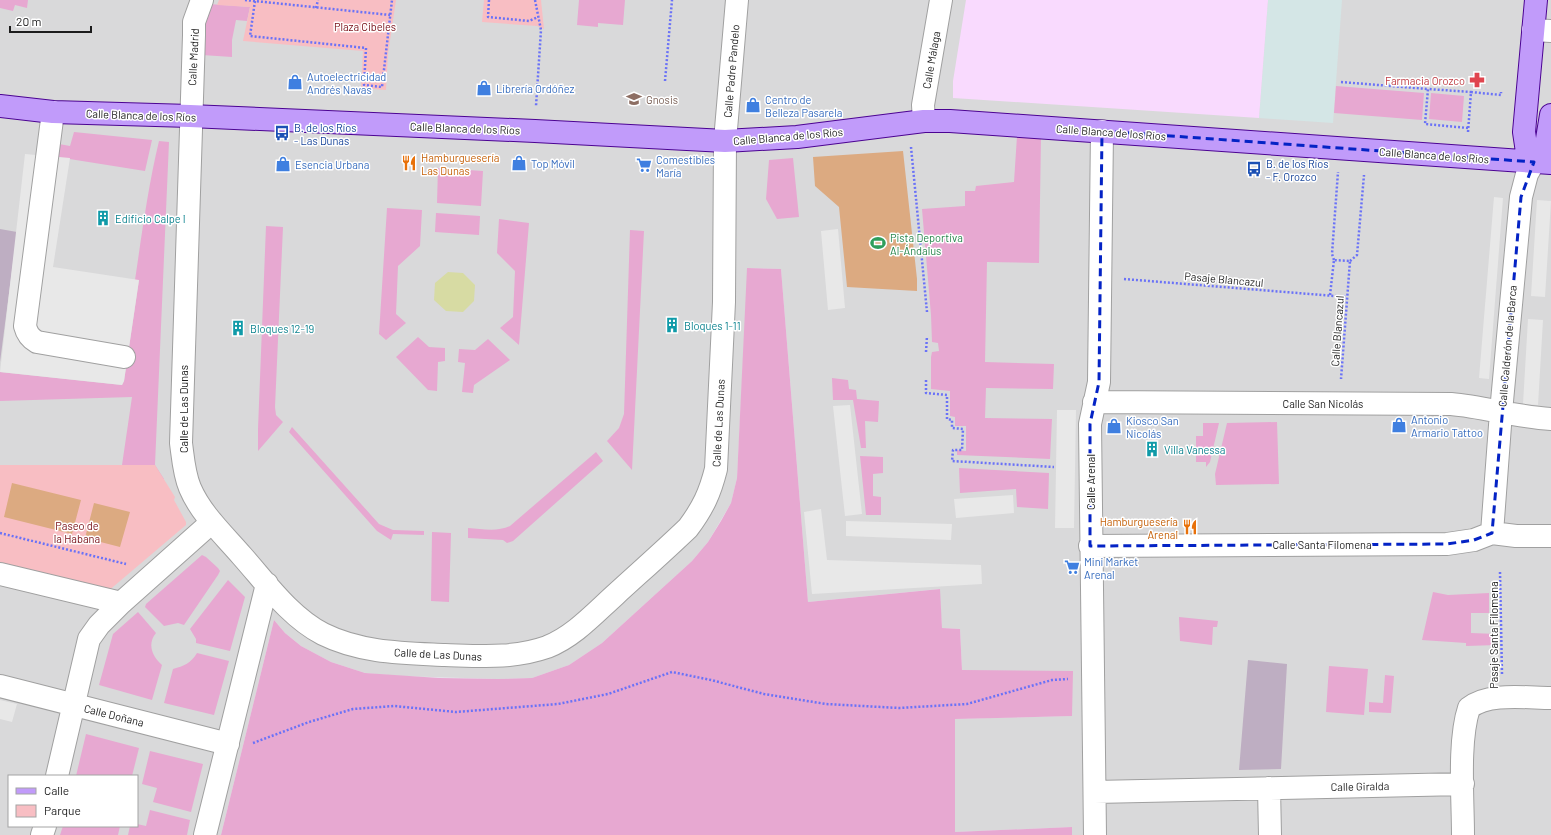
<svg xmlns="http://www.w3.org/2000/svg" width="1551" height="835" viewBox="0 0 1551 835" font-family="Barlow,sans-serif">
<rect width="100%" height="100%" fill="#e8e2ed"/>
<path fill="#d9d9da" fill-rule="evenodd" d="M0,0H1551V835H1072V827L955,832V719L1071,716L962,670L960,629L942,628L939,589L808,602L781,269L748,268L737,478L731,503L708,542L692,561L602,643L569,665L532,678L498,679L400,676L365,673L331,662L301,646L285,633L274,620L221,835H0ZM9,776H137V826H9Z"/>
<path fill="#d4e6e6" d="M1268,0H1342L1333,123L1259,118Z"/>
<path fill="#f9dafe" d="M966,0H1268L1259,118L953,98V81Z"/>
<path fill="#beaec2" d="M0,229L17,232L0,362Z
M1248,660L1287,664L1281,769L1239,770Z"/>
<path fill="#e7a8d1" d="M0,0H28L27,8L15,5L13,11L0,8Z
M579,0H625L623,25L598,23V27L577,25Z
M209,4L250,7L247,21L236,20L232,40V57L202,55L203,35Z
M1336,86L1424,93L1422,120L1334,113Z
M1431,93L1464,96L1462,122L1429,119Z
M74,132L152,140L145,171L57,157L59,144L70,146Z
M1017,136L1041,137L1039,263L987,262L985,362L1054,364L1053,389L986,388L985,418L1052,419L1050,459L957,455V450L966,451V426H955V417L950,416V391L931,389V357L932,352L939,351L938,343L932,342L931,315L922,209L965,206V191H975L976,186L1014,182Z
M159,141L169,142L155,465L164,479L0,468V465H122L132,397L0,401V372L122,385L124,381L139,280H135C142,233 148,187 159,141Z
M793,158L799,217L777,219L766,199L769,160Z
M438,168L483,171L481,206L437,203Z
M387,208L422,210L420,246L398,266L396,314L406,323L386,340L379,334Z
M436,213L480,216L479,235L435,232Z
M499,219L529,223L519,345L500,328L513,317L515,271L497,253Z
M266,226L283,227L275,407L276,415L283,422L258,451V429Z
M630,230L644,231L632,470L607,441L619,428L624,414Z
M747,268L781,269L808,602L940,589L942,628L960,629L962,670L1073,671L1072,716L955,719V832L1072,827V835H221L274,620L285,633L301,646L331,662L365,673L439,678L498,679L532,678L569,665L602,643L692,561L708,542L721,521L731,503L737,478Z
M418,337L429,347L445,348V361L438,362L437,391L428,390L396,357Z
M488,339L510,360L474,385L473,393L462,392L465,363L458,362L459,349L475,350Z
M832,378L848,380L849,389L856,390L857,399L879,401L878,422L865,421L866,448H861L853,400H833Z
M1277,422L1279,484L1216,485L1215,474L1227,423Z
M1203,423H1219L1210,462L1206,467V462H1196V436H1203Z
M292,427L379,524L393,530L424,531V535L393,534L391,540L377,531L289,432Z
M596,452L603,461L513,541L507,543L503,540L468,538V528C483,529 497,532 510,526Z
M860,456L883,457V473L873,474V496L881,497V515H866Z
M959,468L1049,473L1048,509L1017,507L1016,489L960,493Z
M432,532L451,533L449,602L431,601Z
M202,555L206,557L218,568L220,571L218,575L184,625L178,623L164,626L145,607L146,604Z
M228,580L245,597L230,651L196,643V639L190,629Z
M1433,592L1448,595L1489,593V613H1471V633L1497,634V645L1466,646V643L1422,640Z
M138,612L156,633C147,644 152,656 162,665L152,700L99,685L113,634Z
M1179,617L1218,621L1217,627H1213L1212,645L1180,641Z
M197,653L229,661L214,715L164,703L173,669C184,666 191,663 197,653Z
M1329,666L1368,669L1364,715L1326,712Z
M1385,675L1394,676L1391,713L1369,712V702L1383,703Z
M86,734L139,748L132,776H76Z
M150,751L203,764L191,812L153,802L157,788L142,784Z
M150,810L190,820L187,835H128L130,826H137V824L146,826Z
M63,826H120L118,835H60Z"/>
<path fill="#f8bec3" d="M219,0H396L388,54L386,90L361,88L363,51L243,41L250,7L217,5Z
M484,0H541L544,29L537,26L482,22Z
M0,465H155L175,497L174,500L186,522V525L100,598L0,580Z"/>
<path fill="#dcaa81" d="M903,151L917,279V291L847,287L839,207L815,186L813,157Z
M12,483L81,500L72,534L4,517Z
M94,503L130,512L120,547L85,538Z"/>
<path fill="#e8e8e8" d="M25,154L70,158L53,267L139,280L124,381L122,385L0,372Z
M1494,197L1503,198L1489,379L1479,378Z
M1537,200L1551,201L1545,297L1531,296Z
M838,229L845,308L828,310L821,231Z
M1528,319L1543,320L1538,405L1523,404Z
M850,405L862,514L845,516L833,406Z
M1057,410H1076L1074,528H1055Z
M1013,495L1014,513L956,518L954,499Z
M821,509L827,560L981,565L982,584L812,594L804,512Z
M846,521L952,524L951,540L846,536Z
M0,700L17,704L12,722L0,719Z"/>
<path fill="#d7dba3" d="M448,272L463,273L475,285L474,301L463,312L446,311L434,300L435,283Z"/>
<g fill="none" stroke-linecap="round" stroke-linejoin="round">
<g stroke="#a0a0a0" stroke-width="24">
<path id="minor" d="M202,0L194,22V35L181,443C183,458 184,474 190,488C201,514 224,535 242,556C266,583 290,617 323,634C361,653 404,653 445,655C480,656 513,659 547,647C573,637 594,614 615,595C639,573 664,551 688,528C703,508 710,493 716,469L724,302L725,141L737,0
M1533,30L1551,31
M53,112L25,326C27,334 30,338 37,342L124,357
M924,121L923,105L941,0
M1094,402L1451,404C1485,407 1516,417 1551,419
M1492,533L1501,412L1521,197L1527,174L1534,162
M1090,546L1447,544L1474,540L1492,533L1516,536H1551
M0,574L121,603
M0,686L228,744
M57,776L89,639L99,625L121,603L212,522
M1269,788L1270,835
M1095,792L1463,784
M42,835L45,826
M205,835L267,584
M1095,835L1090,424L1099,382L1102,131
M1463,835C1463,799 1458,741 1469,708C1488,692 1527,698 1551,698"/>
</g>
<g stroke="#4b0392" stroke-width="24">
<path id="major" d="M0,106L53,112L190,116L535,131L725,141L797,137L924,121H950L1551,163
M1534,162L1527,152L1524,132L1536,0
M1534,162L1546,145L1551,115"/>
</g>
<path stroke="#6a72f7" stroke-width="2.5" stroke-dasharray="2 2" stroke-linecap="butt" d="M245,0L390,15
M489,0L488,17L529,21L538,17
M535,0L541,30L536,106
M255,1L250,36L366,48L364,85L382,87L392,0
M316,8L318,0
M665,81L672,0
M1341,82L1428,89
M1468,128L1425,124L1428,89L1471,92
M1468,132L1471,92L1501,95V92
M911,147L927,312
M1334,260L1332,254L1338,172
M1350,261L1357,255L1364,175
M1124,279L1347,297
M1330,295L1334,260L1350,261L1341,379
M926,352L927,336
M926,380V393L947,395V419L952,420V428L963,429L962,450H953L952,461L1054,467
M0,533L126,564
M1500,572L1502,674
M253,743L309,722L353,709L394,706L456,712L558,704L608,694L672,672L711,680L764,694L826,704L899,708L967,704L1052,680L1068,679"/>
<use href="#minor" stroke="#fff" stroke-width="22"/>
<use href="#major" stroke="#c19bfa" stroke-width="22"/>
</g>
<path fill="none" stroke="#0423c5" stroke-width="3" stroke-dasharray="8 5" stroke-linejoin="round" d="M1102,131L1534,162L1521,197L1492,533L1474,540L1447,544L1090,546V424L1099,382Z"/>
<defs>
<g id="pharmacy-bare" transform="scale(1.2)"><path d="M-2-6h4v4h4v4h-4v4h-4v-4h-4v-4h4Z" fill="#e0444e" stroke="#fff" stroke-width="2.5" paint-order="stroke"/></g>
<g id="shop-bare" transform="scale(1.2)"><path d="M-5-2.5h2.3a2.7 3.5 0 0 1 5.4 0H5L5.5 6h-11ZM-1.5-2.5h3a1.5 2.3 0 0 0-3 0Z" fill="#3f7fe0" stroke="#fff" stroke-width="2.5" paint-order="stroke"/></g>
<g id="school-bare" transform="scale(1.2)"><path d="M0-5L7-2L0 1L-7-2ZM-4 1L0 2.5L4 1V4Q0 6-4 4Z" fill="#8d6e63" stroke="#fff" stroke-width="2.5" paint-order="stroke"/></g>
<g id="bus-bare" transform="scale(1.2)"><path d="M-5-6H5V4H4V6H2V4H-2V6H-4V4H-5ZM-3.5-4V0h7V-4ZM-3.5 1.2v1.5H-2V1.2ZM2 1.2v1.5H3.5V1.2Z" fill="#1a4fb4" stroke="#fff" stroke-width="2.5" paint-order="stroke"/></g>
<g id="restaurant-bare" transform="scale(1.2)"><path d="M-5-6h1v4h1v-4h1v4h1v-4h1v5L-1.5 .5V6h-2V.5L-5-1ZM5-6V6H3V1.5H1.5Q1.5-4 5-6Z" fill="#e8710a" stroke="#fff" stroke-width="2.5" paint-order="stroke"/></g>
<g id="supermarket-bare" transform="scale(1.2)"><path d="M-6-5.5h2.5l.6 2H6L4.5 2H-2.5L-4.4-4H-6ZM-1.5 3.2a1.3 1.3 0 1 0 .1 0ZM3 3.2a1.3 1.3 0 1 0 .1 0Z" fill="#3f7fe0" stroke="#fff" stroke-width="2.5" paint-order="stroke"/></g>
<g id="building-bare" transform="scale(1.2)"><path d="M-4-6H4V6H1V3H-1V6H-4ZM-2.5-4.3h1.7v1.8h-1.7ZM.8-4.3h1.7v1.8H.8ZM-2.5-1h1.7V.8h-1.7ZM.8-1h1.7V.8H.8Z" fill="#0f9aa8" stroke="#fff" stroke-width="2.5" paint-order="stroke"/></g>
<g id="stadium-bare" transform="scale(1.2)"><path d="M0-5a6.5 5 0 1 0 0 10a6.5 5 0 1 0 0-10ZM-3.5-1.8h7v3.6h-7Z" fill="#2e9e5b" stroke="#fff" stroke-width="2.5" paint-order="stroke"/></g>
</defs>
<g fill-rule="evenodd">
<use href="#pharmacy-bare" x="1477" y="80"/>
<use href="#shop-bare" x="295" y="82"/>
<use href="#shop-bare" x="484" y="88"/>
<use href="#school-bare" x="634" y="99"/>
<use href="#shop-bare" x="753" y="105"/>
<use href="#bus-bare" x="282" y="133"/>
<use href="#restaurant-bare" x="409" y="163"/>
<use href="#shop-bare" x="519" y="163"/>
<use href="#shop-bare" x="283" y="164"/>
<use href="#supermarket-bare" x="644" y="165"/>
<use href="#bus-bare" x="1254" y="169"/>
<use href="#building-bare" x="103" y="218"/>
<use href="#stadium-bare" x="878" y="243"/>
<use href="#building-bare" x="672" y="325"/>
<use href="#building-bare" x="238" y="328"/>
<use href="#shop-bare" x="1399" y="425"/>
<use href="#shop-bare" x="1114" y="426"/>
<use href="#building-bare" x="1152" y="449"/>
<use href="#restaurant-bare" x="1190" y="527"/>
<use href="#supermarket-bare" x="1072" y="567"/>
</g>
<g text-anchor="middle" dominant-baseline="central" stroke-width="3" stroke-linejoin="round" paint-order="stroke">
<g font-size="11" fill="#770d15" stroke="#fff">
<text x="365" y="26">Plaza Cibeles</text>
<text x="77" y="525">Paseo de<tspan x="77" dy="13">la Habana</tspan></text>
</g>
<g font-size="11" fill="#1c1c1c" stroke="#fff">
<text transform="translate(193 57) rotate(-87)">Calle Madrid</text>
<text transform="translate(931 60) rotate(-80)">Calle Málaga</text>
<text transform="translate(731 71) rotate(-85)">Calle Padre Pandelo</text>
<text transform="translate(141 115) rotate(2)">Calle Blanca de los Ríos</text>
<text transform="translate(465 128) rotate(2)">Calle Blanca de los Ríos</text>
<text transform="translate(1111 132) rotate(4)">Calle Blanca de los Ríos</text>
<text transform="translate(788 136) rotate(-5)">Calle Blanca de los Ríos</text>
<text transform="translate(1434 155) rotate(4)">Calle Blanca de los Ríos</text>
<text transform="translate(1224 279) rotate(5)">Pasaje Blancazul</text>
<text transform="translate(1337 331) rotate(-86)">Calle Blancazul</text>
<text transform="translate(1507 346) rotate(-85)">Calle Calderón de la Barca</text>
<text x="1323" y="403">Calle San Nicolás</text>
<text transform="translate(183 409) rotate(-90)">Calle de Las Dunas</text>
<text transform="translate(718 423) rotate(-87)">Calle de Las Dunas</text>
<text transform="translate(1090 482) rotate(-90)">Calle Arenal</text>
<text x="1322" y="544">Calle Santa Filomena</text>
<text transform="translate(1493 635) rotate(-90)">Pasaje Santa Filomena</text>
<text transform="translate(438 654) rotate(3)">Calle de Las Dunas</text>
<text transform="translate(114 715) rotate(14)">Calle Doñana</text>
<text transform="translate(1360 786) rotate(-1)">Calle Giralda</text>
</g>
<g font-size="11" fill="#366cbe" stroke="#fff" text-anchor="start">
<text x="307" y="76">Autoelectricidad<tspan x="307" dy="13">Andrés Navas</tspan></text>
<text x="496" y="88">Librería Ordóñez</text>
<text x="765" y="99">Centro de<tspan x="765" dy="13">Belleza Pasarela</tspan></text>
<text x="656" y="159">Comestibles<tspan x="656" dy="13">María</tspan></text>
<text x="531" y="163">Top Móvil</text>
<text x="295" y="164">Esencia Urbana</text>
<text x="1411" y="419">Antonio<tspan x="1411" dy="13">Armario Tattoo</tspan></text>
<text x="1126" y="420">Kiosco San<tspan x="1126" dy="13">Nicolás</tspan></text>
<text x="1084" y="561">Mini Market<tspan x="1084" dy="13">Arenal</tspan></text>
</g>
<g font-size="11" fill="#be3a42" stroke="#fff" text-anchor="end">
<text x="1465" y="80">Farmacia Orozco</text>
</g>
<g font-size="11" fill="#785e54" stroke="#fff" text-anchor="start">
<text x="646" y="99">Gnosis</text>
</g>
<g font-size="11" fill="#164399" stroke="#fff" text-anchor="start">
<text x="294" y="127">B. de los Ríos<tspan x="294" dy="13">- Las Dunas</tspan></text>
<text x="1266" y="163">B. de los Ríos<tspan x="1266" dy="13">- F. Orozco</tspan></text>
</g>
<g font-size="11" fill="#c56008" stroke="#fff" text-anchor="start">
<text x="421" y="157">Hamburguesería<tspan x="421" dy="13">Las Dunas</tspan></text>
<text x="1178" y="521" text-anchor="end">Hamburguesería<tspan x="1178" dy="13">Arenal</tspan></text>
</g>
<g font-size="11" fill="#0d838f" stroke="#fff" text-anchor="start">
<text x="115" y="218">Edificio Calpe I</text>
<text x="684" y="325">Bloques 1-11</text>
<text x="250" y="328">Bloques 12-19</text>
<text x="1164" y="449">Villa Vanessa</text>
</g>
<g font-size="11" fill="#27864d" stroke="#fff" text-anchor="start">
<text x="890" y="237">Pista Deportiva<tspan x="890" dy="13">Al-Ándalus</tspan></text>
</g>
</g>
<rect x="8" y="775" width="130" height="52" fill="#ffffff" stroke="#a4a4a4"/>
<rect x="16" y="788" width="20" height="6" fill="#c19bfa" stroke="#a4a4a4"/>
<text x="44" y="795" font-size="12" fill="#1c1c1c">Calle</text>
<rect x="16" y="805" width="20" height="12" fill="#f8bec3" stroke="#a4a4a4"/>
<text x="44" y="815" font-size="12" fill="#1c1c1c">Parque</text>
<path d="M10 26v6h81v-6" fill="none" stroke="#1c1c1c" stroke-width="2"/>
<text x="16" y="26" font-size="12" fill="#1c1c1c" stroke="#ffffff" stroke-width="3" paint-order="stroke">20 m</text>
</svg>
